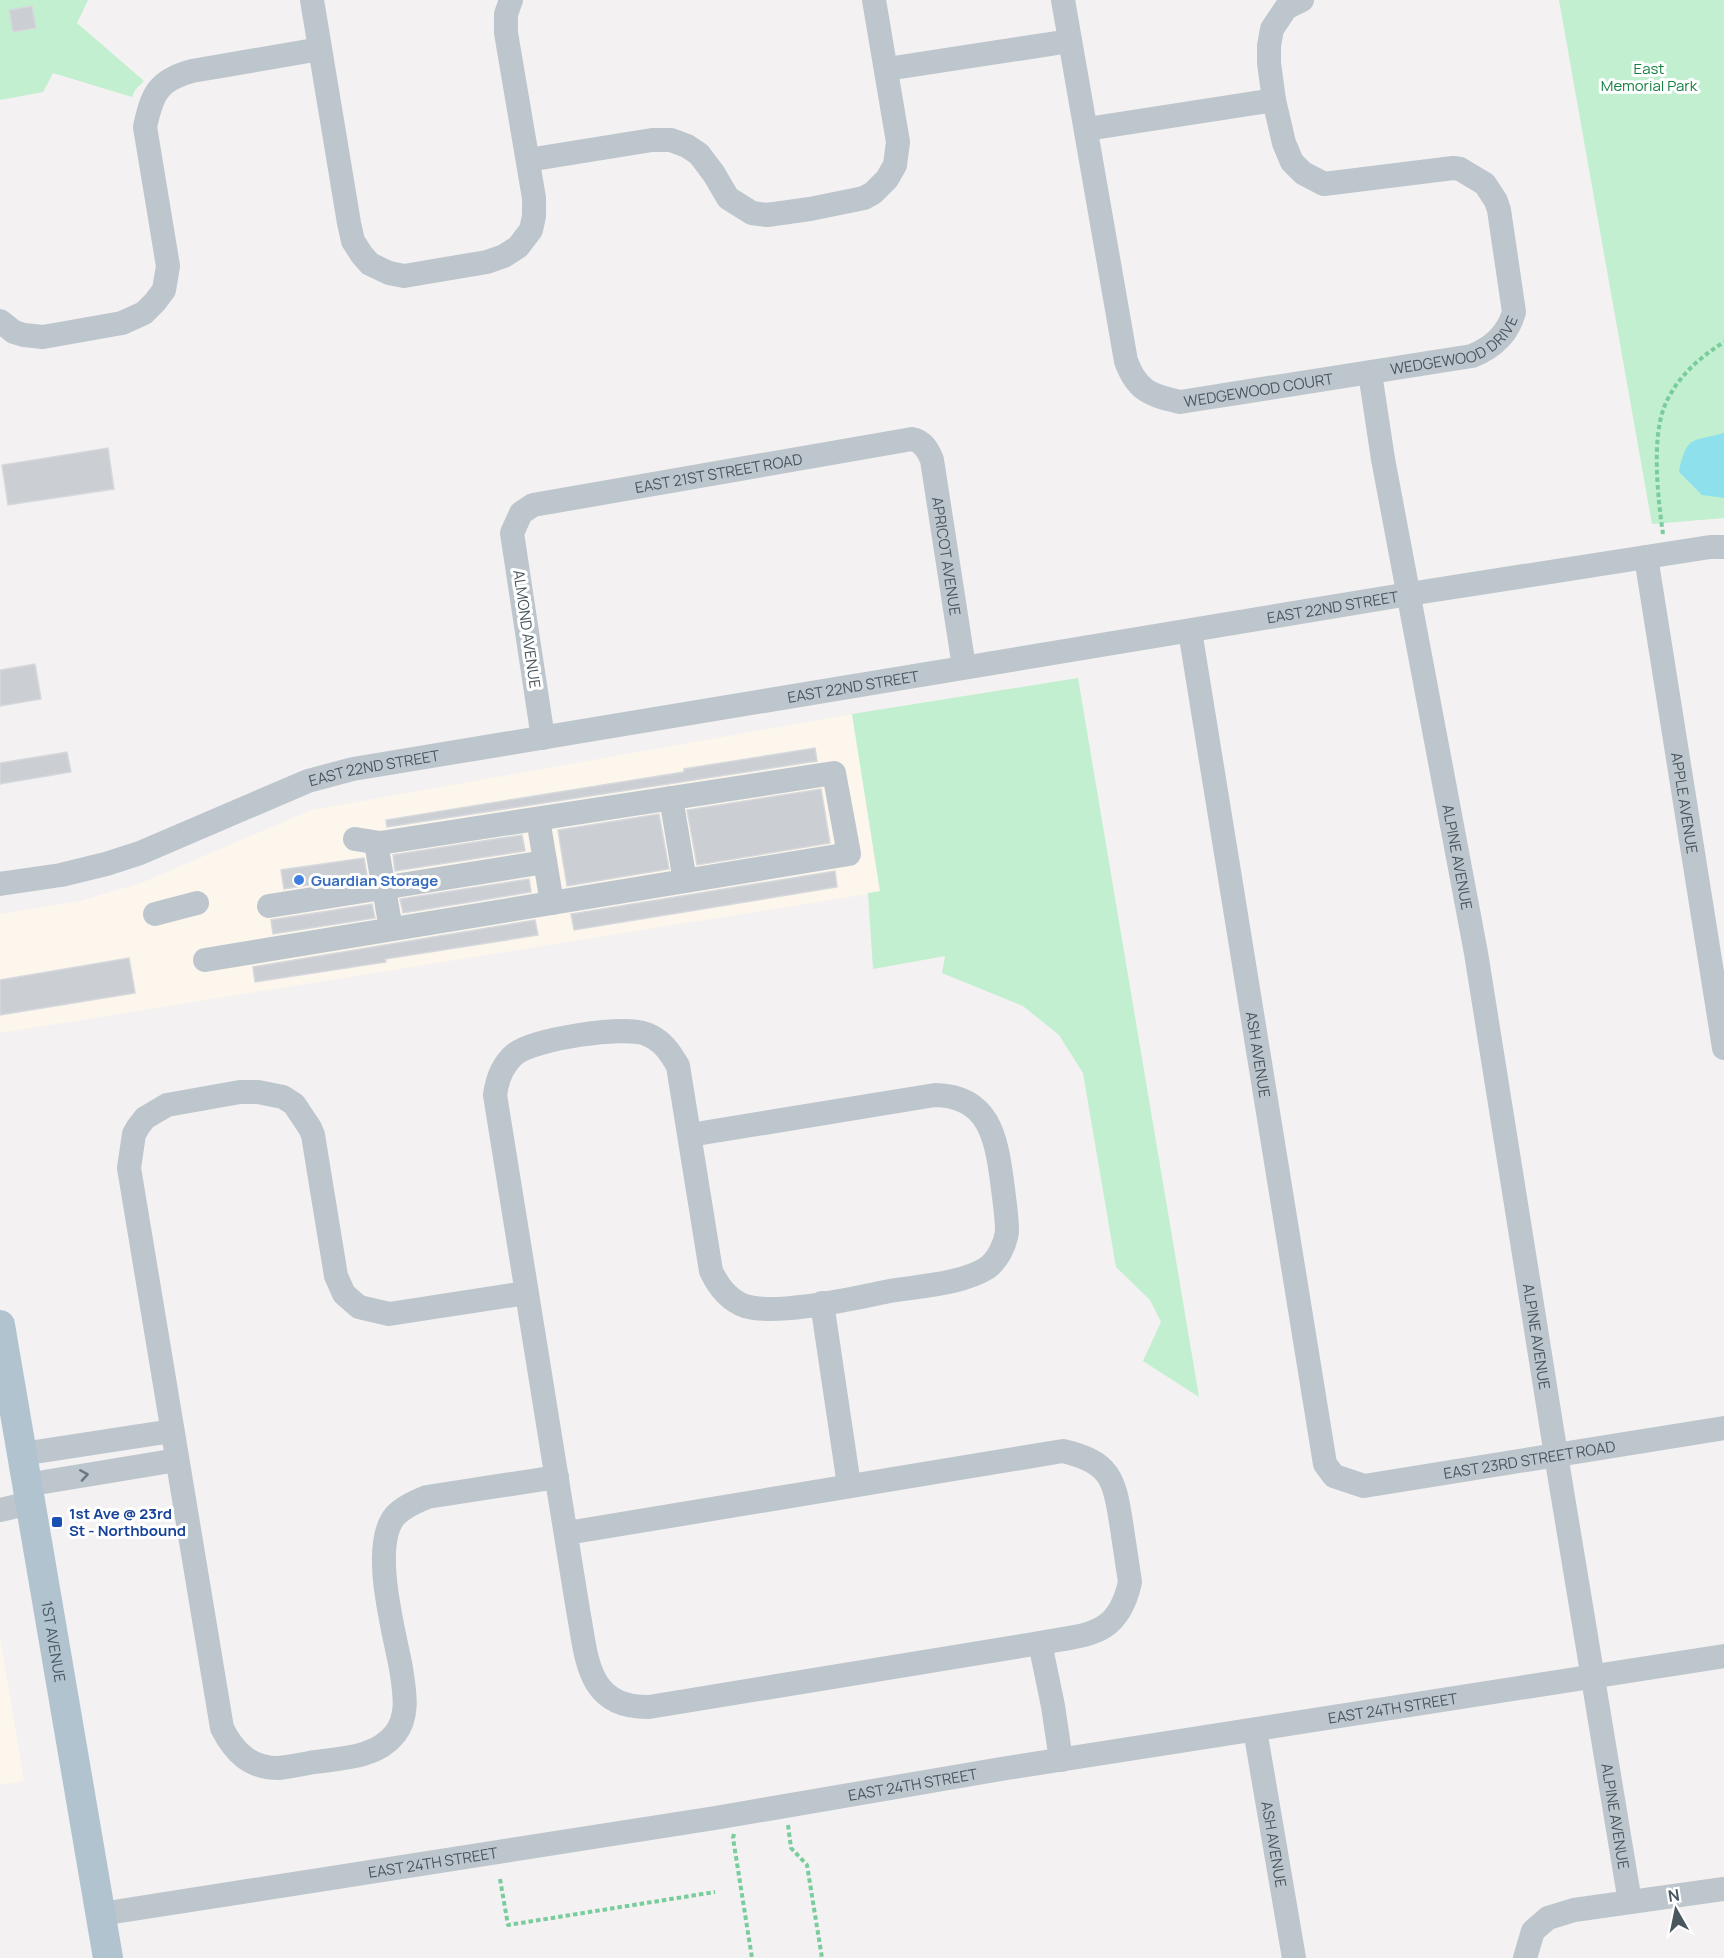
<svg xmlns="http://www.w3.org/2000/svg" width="1724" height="1958" viewBox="0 0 1724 1958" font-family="Manrope,sans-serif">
<rect width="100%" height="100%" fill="#f3f1f1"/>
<path fill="#fcf6ec" d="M852,714L880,892L0,1033V914L80,901L141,883L311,810Z
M0,1636L24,1781L0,1785Z"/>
<path fill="#c1efcf" d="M0,0H88L77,23L144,81L135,90L132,97L53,73L43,92L0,100Z
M1559,0H1724V518L1652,524Z
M1078,678L1199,1397L1143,1361L1161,1322L1150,1300L1116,1267L1083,1073L1059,1035L1023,1006L942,973L945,956L873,969L868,893L880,891L852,714Z"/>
<path fill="#8ee0ec" d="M1724,433V498L1702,495L1679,472C1687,435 1691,442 1724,433Z"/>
<path fill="#cbced3" stroke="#d5d8dc" stroke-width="1.5" d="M32,6L36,28L13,32L9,10Z
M108,448L114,489L8,505L2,465Z
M35,664L41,699L0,706V670Z
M815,748L817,761L387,827L386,820L684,772V769Z
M67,752L71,772L0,784V763Z
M821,789L830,843L697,865L687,810Z
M659,814L669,869L567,886L558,830Z
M522,835L525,851L395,871L393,855Z
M364,858L367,876L284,889L281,870Z
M835,871L837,887L574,930L571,914Z
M529,879L531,892L403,913L400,899Z
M372,904L375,918L273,934L271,920Z
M535,920L538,935L385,959L386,962L255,982L253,967Z
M129,958L135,993L0,1015V980Z"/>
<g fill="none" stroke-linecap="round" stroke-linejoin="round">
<path stroke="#79cd9c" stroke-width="4" stroke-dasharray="4.5 3" stroke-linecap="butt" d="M1663,534C1658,499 1651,438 1665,405C1677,377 1699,358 1724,342
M788,1825L791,1848L807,1865L822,1958
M734,1834L733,1838L752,1958
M500,1879L508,1925L715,1892"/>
<g stroke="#bdc6cd" stroke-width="24">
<path d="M312,0L349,223L353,241L362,255L370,264L389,273L404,276L487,262L504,256L518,247L531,230L534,216V198L506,33V14L511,0"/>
<path id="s1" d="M1063,0L1126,361C1137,391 1150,395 1180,402L1472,356C1492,348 1508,334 1514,312L1499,210L1496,201L1485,184L1460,169L1453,168L1324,184L1303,173L1292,162L1284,143L1274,100L1269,63V46L1272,29L1286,8L1302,0"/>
<path d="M887,69L1070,41"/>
<path d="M1087,129L1274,100"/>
<path d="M528,160L652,140H671L687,146L699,154L714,174L728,198L752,213L767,215L810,209L864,198L873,193L887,179L895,165L898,142L874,0"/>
<path d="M0,321L14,332L24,335L43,337L122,323L144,313L155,302L164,290L168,266L145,127C152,94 158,80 192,71L320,49"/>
<path id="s2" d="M1370,373L1383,459L1476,953L1556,1455L1630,1902"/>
<path id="s3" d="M1646,557L1724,1048"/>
<path id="s4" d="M1190,631L1325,1464L1334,1476L1364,1486L1724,1428"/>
<path id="s5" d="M543,738L512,533L521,513L533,505L912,439C923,441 928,450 932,460L964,667"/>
<path d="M671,798L685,881"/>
<path d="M538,819L552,903"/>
<path d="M376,843L391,929"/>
<path id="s6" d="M0,884L61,875L106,864L140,853L308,781L353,769L1409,594L1710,547H1724"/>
<path d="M269,906L545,862"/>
<path d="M155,914L197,903"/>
<path d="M205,960L849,854L834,773L380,843L355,839"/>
<path d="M526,1293L389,1314L359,1307L344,1294L336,1276L313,1135L310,1128L294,1104L283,1097L258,1092H240L167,1105L145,1118L138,1127L134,1134L129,1168C161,1354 191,1541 222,1728C234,1752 250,1768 278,1768C290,1767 303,1764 315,1762C342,1758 376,1758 395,1734C410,1715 404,1690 401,1668C394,1631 370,1546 395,1516C402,1508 417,1501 427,1497L557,1477"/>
<path d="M822,1303L849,1485"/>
<path d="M22,1454L172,1431"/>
<path d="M26,1485L177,1460"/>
<path d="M0,1510L30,1503"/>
<path d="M567,1533L1063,1451C1110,1462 1114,1478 1121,1522C1124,1542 1127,1562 1130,1582C1118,1637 1088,1634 1040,1643L649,1707C586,1708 587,1657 578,1610L495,1095C497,1080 503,1064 515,1054C534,1039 624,1025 646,1034C662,1040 670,1052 678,1066L711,1271C718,1286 728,1300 745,1306C778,1316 854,1298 890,1291C919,1286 962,1284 987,1268C998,1260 1005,1245 1007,1232C1007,1215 1004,1198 1002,1181C996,1137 989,1096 935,1095L690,1135"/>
<path d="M1040,1643L1053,1706L1061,1760"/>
<path id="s7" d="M1255,1730L1294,1958"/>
<path id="s8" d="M101,1914L715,1818L1007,1768L1724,1656"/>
<path d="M1525,1958L1533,1931L1548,1918L1574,1910L1724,1889"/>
</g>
<path stroke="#b1c3cf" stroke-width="30" id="s9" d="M0,1325L108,1958"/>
</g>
<defs><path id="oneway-chevron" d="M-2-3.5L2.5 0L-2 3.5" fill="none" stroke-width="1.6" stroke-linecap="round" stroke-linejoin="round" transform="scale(1.5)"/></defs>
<use stroke="#6c787f" href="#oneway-chevron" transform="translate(84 1475) rotate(-9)"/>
<circle fill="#3f7fe0" stroke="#fff" stroke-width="2" cx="299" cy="880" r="6"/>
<rect fill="#1a4fb4" stroke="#fff" stroke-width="2" x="51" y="1516" width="12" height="12" rx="3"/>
<g text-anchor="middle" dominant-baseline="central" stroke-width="6" stroke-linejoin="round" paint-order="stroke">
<g font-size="15" fill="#188144" stroke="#fff">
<text x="1649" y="68">East<tspan x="1649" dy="17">Memorial Park</tspan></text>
</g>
<g font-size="15" fill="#49565e" stroke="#fff">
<text stroke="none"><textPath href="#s1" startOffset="722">WEDGEWOOD DRIVE</textPath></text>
<text stroke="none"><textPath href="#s1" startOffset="518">WEDGEWOOD COURT</textPath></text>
<text stroke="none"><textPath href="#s5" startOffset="432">EAST 21ST STREET ROAD</textPath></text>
<text stroke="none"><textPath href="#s5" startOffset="756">APRICOT AVENUE</textPath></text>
<text stroke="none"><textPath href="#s6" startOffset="1366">EAST 22ND STREET</textPath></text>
<text transform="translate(527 629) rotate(82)">ALMOND AVENUE</text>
<text stroke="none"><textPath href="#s6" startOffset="880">EAST 22ND STREET</textPath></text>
<text stroke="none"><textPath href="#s6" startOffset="394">EAST 22ND STREET</textPath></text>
<text stroke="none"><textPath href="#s3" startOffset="249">APPLE AVENUE</textPath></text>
<text stroke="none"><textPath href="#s2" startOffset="492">ALPINE AVENUE</textPath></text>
<text stroke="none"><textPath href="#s4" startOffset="429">ASH AVENUE</textPath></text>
<text stroke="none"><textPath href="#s2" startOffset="978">ALPINE AVENUE</textPath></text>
<text stroke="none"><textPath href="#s4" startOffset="1058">EAST 23RD STREET ROAD</textPath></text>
<text stroke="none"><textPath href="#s9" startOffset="321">1ST AVENUE</textPath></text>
<text stroke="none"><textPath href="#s8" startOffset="1308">EAST 24TH STREET</textPath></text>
<text stroke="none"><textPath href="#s8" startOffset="822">EAST 24TH STREET</textPath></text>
<text stroke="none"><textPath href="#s2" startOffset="1464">ALPINE AVENUE</textPath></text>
<text stroke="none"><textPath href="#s7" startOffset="116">ASH AVENUE</textPath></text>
<text stroke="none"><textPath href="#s8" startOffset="336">EAST 24TH STREET</textPath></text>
</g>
<g font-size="15" font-weight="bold" fill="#366cbe" stroke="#fff" text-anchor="start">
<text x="311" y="880">Guardian Storage</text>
</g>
<g font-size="15" font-weight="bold" fill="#164399" stroke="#fff" text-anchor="start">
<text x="69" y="1513">1st Ave @ 23rd<tspan x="69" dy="17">St - Northbound</tspan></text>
</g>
</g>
<g transform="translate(1676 1910) rotate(351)" stroke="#ffffff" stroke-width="4.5" paint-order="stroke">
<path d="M0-4.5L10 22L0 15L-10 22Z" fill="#49565e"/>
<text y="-9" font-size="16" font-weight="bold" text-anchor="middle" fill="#49565e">N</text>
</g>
</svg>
